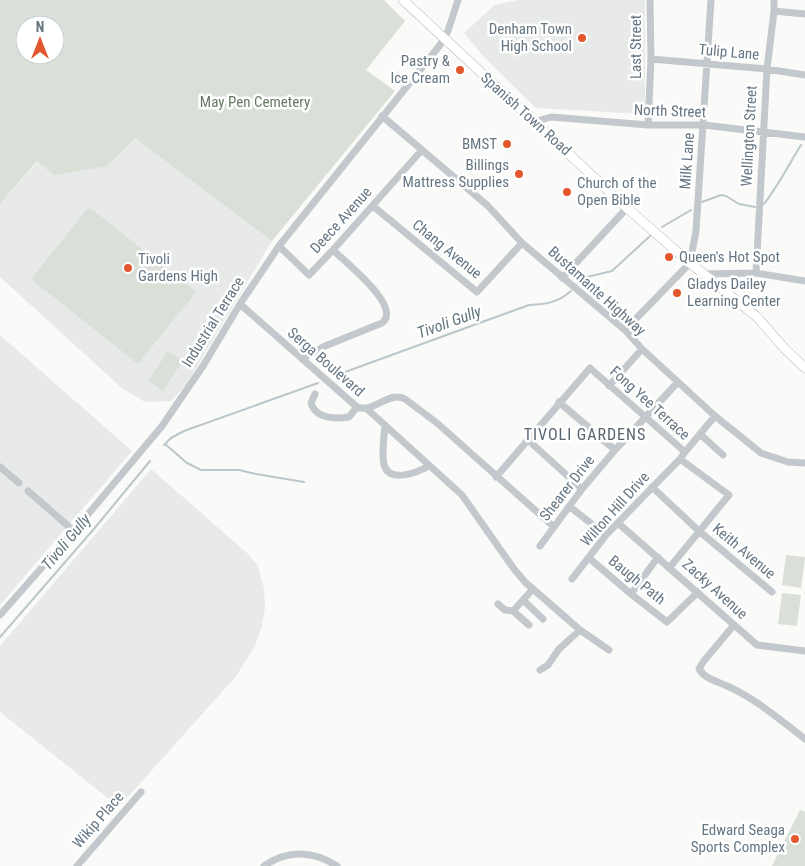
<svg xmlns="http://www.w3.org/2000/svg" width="805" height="866" viewBox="0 0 805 866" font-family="'Roboto Condensed',sans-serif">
<rect width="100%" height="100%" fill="#fafaf8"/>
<path fill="#e8e9e9" d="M518,0H645V114L536,108L485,58L464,33L495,5Z
M135,138L272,241L186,385L171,401L145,402L123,389L0,277V204L38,161L55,175Z
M0,335L132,451L0,605Z
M151,469L247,553L258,566L264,588L265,608L262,625L255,646L237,675L119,807L0,712V646Z"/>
<path fill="#dadfd7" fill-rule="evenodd" d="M0,0H384L405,21L366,70L395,91L272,241L135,138L107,166L54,175L37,161L0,204ZM25,25H55V55H25Z
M89,207L196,292L138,364L31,279Z
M168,351L183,360L163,391L148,381Z
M786,555L805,557L801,588L782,585Z
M782,593L801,595L797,626L778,624Z
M800,810L805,812V866H772Z"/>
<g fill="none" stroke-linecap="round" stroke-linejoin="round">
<path stroke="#bbc7cb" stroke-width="2" d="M702,202L721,195L726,196L739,204L755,207
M764,204C779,185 789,164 801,145
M662,227L691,210
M578,283L587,277L612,271L650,236
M334,376L529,305C547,304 557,303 571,291
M165,444L187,463L201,470H239L256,474L304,482
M164,445L171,438L184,431L318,383
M0,637L93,530L150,461"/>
<g stroke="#b5babe" stroke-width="10">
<path id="major" d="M403,0L627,208L690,263L757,317L785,349L805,368"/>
</g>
<path stroke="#c3c8cc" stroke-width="7" d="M774,11L805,14
M651,59L767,69L805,75
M382,116L488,206L522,243L625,330L642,349L715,416L761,453L788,462L805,463
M534,122L551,117L648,125H704L805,137
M648,125L651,59L650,0
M373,206L477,292L522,243
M279,246L309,275L333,250L421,151
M756,273L767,69L774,11V0
M704,274L756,273L805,281
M562,278L627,208
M240,304L357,407C373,414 389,390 405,399L437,423L554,527
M625,330L690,263L696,231L711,0
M302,359L325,346L382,323C403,307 345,262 333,250
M609,386L642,349
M315,394L311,403C316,419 335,419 349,417L357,407
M559,402L615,450
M366,408L462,495L514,569L525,582L580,630L609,650
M385,425C384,434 382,457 384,465C390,484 418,472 429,466
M700,434L723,455
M528,440L582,489
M685,452L715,416
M0,467L19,483
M496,477L590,368L685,452L680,459L729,495L670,567
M652,487L699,531L772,592
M28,491L74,531
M570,507L606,535
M618,523L757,645L805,651
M540,546L582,489L615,450L678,382
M589,558L631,594L667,622L698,592
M572,579L606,535L680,459
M631,594L658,557
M523,600L543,619
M498,604L505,610L513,611L529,625
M513,611L533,589
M0,615L74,531L162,426L203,366L240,304L279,246L440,45L448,31L458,0
M734,625L703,662L699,669C704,678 716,681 725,685C755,698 779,719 805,739
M540,670L548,665L559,649L580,630
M77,866L141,792
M264,866C288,849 314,851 337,866"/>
<use href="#major" stroke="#fff" stroke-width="9"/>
</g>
<g fill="#e4572e" stroke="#fff" stroke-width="2">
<circle cx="582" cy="38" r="5"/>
<circle cx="460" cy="70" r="5"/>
<circle cx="507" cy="144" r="5"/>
<circle cx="519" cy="174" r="5"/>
<circle cx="567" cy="192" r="5"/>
<circle cx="669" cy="257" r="5"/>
<circle cx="128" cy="268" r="5"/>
<circle cx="677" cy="293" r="5"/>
<circle cx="795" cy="839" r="5"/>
</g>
<g text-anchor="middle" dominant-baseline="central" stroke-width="5" stroke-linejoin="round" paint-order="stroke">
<g font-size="15" fill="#657683" stroke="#fff" text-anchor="end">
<text x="572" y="29">Denham Town<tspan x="572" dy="17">High School</tspan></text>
<text x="450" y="61">Pastry &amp;<tspan x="450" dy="17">Ice Cream</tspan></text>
<text x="497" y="144">BMST</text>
<text x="509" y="165">Billings<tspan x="509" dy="17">Mattress Supplies</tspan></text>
<text x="577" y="183" text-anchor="start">Church of the<tspan x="577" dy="17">Open Bible</tspan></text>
<text x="679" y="257" text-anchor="start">Queen's Hot Spot</text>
<text x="138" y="259" text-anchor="start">Tivoli<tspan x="138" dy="17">Gardens High</tspan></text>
<text x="687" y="284" text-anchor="start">Gladys Dailey<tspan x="687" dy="17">Learning Center</tspan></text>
<text x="785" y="830">Edward Seaga<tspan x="785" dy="17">Sports Complex</tspan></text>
</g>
<g font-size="15" fill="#657683" stroke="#fff">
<text transform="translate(636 47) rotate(-90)">Last Street</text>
<text transform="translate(729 52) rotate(5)">Tulip Lane</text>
<text transform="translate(670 111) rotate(2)">North Street</text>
<text transform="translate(526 114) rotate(42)">Spanish Town Road</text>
<text transform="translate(749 136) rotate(-87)">Wellington Street</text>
<text transform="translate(687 161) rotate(-86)">Milk Lane</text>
<text transform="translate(341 220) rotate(-48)">Deece Avenue</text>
<text transform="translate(447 249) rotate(39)">Chang Avenue</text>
<text transform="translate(597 291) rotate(42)">Bustamante Highway</text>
<text transform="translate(213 322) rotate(-58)">Industrial Terrace</text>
<text transform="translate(326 362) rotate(41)">Serga Boulevard</text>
<text transform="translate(650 403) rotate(42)">Fong Yee Terrace</text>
<text transform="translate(567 488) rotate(-52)">Shearer Drive</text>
<text transform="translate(615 509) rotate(-48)">Wilton Hill Drive</text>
<text transform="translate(744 551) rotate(40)">Keith Avenue</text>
<text transform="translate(637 580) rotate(39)">Baugh Path</text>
<text transform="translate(715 589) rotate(42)">Zacky Avenue</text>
<text transform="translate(98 820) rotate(-49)">Wikip Place</text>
</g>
<g font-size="15" fill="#687a64" stroke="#fff">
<text x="255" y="102">May Pen Cemetery</text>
</g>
<g font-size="16" font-style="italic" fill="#60757c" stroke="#fff">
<text transform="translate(449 322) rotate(-20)">Tivoli Gully</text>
<text transform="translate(66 542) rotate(-50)">Tivoli Gully</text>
</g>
<g font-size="16" letter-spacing="1" fill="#57646e" stroke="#fff">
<text x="585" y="434">TIVOLI GARDENS</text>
</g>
</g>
<g transform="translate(40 40)"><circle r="24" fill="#ffffff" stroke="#c1c8cd"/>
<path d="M0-4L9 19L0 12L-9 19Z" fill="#e4572e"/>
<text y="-8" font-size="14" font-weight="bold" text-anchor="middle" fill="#657683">N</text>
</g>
</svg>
